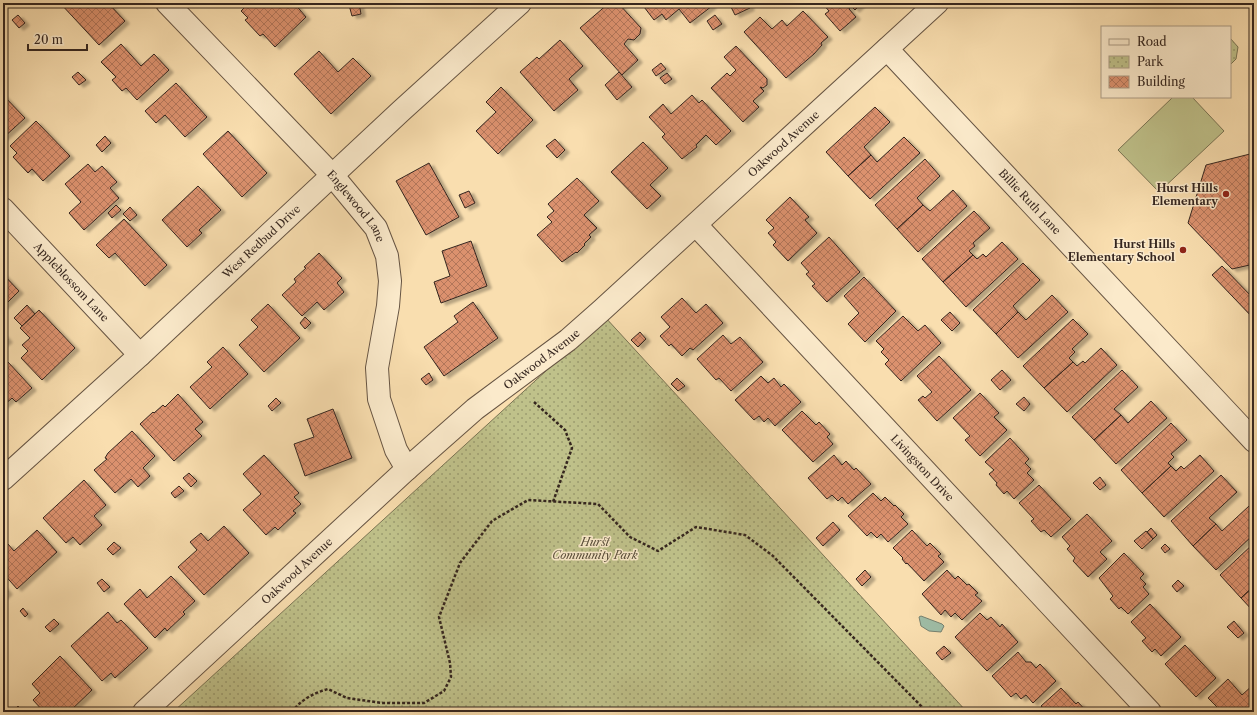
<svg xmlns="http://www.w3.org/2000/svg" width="1257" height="715" viewBox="0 0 1257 715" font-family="'Libre Caslon Text',serif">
<defs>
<pattern id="park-dots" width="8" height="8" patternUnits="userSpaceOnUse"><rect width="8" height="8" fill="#bfc18a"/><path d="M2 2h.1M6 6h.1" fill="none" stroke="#9c9d70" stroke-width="1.8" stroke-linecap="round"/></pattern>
<pattern id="building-cross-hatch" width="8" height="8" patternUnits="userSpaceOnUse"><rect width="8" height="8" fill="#db916e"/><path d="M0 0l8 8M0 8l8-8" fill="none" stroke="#b2765a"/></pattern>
<filter id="shadow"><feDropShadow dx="4.5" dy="2.5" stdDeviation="1" flood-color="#0004"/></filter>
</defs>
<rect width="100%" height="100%" fill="#f9deaf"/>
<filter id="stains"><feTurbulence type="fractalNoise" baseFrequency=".005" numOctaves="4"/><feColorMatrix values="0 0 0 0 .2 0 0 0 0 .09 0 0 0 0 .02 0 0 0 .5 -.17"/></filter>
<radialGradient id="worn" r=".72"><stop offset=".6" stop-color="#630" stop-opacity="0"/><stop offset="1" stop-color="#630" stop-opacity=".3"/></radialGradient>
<path fill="url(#park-dots)" stroke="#7a7454" d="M1230,38L1238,47L1236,59L1230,65Z
M605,317L967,712H173Z"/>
<path fill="#bfc18a" stroke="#7a7454" d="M1173,97H1192L1224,131L1159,192L1118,150Z"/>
<path fill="#9fbda6" stroke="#758170" d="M921,616L942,624L944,626L941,632L929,631L921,626L919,617Z"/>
<path fill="url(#building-cross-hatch)" stroke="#35261f" filter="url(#shadow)" d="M60,3H100L105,8L109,4L125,21L99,45Z
M249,3H294L306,17L275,47L263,34L260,36L245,20L248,18L241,11Z
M359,3L361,14L352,16L349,5Z
M609,3H618L641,28L640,34L634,40L628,39L624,44L638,60L622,75L580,28Z
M641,3H709L712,6L690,23L679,9L666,20L662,14L654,20Z
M738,3H748L750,8L735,15L731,7Z
M822,3H862L855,10L851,6L849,9L856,17L840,31L825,14L829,11Z
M803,11L828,37L821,43L822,45L814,54L786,78L744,32L760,17L772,29L782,20L787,26Z
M18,15L25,23L19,28L12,20Z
M715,15L722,24L713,30L707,21Z
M560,40L583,66L569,79L578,90L554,111L520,72L537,57L539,59Z
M121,44L141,66L154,54L169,70L137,100L126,88L122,91L112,80L116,77L101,62Z
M736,46L767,79V85L763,88L760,87L764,91L753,101L759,107L743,122L711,88L727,73L730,76L736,70L724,57Z
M319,51L338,72L353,58L371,76L331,114L294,74Z
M661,63L666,69L656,76L652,70Z
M78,72L86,80L79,85L72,77Z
M619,72L632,87L617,100L605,85Z
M667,73L672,79L665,84L660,78Z
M176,83L207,117L185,137L165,115L156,123L145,111Z
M501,87L533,120L498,154L476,131L496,112L486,102Z
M3,95L25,118L3,138Z
M692,95L699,103L702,100L731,131L716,145L706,135L696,145L697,147L682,159L662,137L665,134L649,117L663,104L671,114Z
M875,107L890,122L864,147L871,155L848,176L826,152Z
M36,121L70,156L43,181L32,169L28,173L13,157L17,153L10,146Z
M228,131L267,173L242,197L203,154Z
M105,136L111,143L102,152L96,145Z
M904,137L920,153L870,199L848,176L871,155L877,162Z
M555,139L565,150L557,158L546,146Z
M643,142L668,168L650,185L661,196L647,209L611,172Z
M1254,153V264L1232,269L1188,223L1206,165Z
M925,159L940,176L917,198L923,205L897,229L875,205Z
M429,163L459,217L426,235L396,181Z
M88,164L95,172L102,166L117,182L110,188L119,198L84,230L69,213L81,202L65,184Z
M577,178L599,201L584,215L597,228L589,235L591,237L584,244L585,245L577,253L576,252L562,262L537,235L552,222L547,217L554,211L548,204Z
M198,186L221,210L199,230L202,233L187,247L162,220Z
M953,190L967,206L918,252L897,229L923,205L930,211Z
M469,191L475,203L465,208L459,195Z
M790,197L809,217L805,220L817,233L788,261L773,245L776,242L768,233L774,228L766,220Z
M116,205L121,210L112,218L108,213Z
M130,207L137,215L130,221L123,214Z
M974,211L990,228L973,243L975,246L969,251L973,255L943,282L922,259Z
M124,219L167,265L145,286L115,253L109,258L96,245Z
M829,237L860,272L827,302L812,286L815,284L806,274L809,272L801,263Z
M471,241L487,286L441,303L434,282L450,276L442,251Z
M1002,242L1018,259L966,307L943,282L973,255L977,259L983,254L986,257Z
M319,253L342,278L337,283L344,292L324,310L317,302L302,316L282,295L296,282L294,279L306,268L304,267Z
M1023,263L1040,280L1013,306L1018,312L996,334L973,310Z
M1222,266L1254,299V319L1212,275Z
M3,274L19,291L3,307Z
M864,277L896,311L865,342L848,324L859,313L844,296Z
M1052,295L1068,312L1018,358L996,334L1018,312L1026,320Z
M682,298L696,313L706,304L723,323L693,350L690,348L682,356L671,344L669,346L660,336L670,327L661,317Z
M473,302L498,338L444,376L424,347L458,322L454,316Z
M268,304L300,338L264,372L239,345L258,327L251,320Z
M27,305L35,314L22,326L14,318Z
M39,310L75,348L42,380L21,358L28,351L22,345L30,338L20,328Z
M950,312L960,323L952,331L941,320Z
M903,316L918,331L925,325L941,343L901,381L885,364L889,360L881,352L884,349L876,341Z
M305,317L311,323L305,329L300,323Z
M1073,319L1088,334L1072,349L1075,352L1069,358L1073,362L1044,388L1023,366Z
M640,332L646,339L638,347L631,340Z
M3,334L8,340L3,344Z
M723,335L731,344L740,337L763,362L731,391L719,378L716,380L697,359Z
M223,347L248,374L210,409L190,387L212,367L207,362Z
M1101,348L1117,365L1067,412L1044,388L1073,362L1077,366L1083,361L1085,363Z
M939,356L971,390L937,421L918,400L923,396L925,398L932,392L917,376Z
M8,362L32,388L16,402L12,398L3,406V366Z
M1002,370L1011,380L1000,390L991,380Z
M1122,370L1138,387L1114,409L1121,415L1094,440L1072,417Z
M429,373L433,380L426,385L421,379Z
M761,376L768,383L774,378L781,387L784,384L801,402L775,426L768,418L764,422L759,416L754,420L735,400Z
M677,378L685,386L678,391L671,384Z
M980,393L999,413L994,417L1007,430L980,456L965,440L970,436L953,418Z
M178,394L203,422L195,429L202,436L174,461L140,424L153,412L154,413L163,405L165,407Z
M1024,397L1030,404L1024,411L1016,404Z
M276,398L281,403L272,411L268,406Z
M1151,401L1167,418L1116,464L1094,440L1121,415L1128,423Z
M333,409L352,458L305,476L294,444L314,437L307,419Z
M802,411L816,425L819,422L830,434L827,437L833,444L813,462L782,430Z
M1171,423L1187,440L1171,454L1174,457L1168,463L1171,466L1142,493L1121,470Z
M132,431L155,456L143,468L150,476L138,487L131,479L115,493L94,470L107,459L105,458L108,453Z
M1010,438L1029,459L1025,463L1031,469L1027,473L1034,480L1014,499L1007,491L1004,494L996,485L997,483L989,474L994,470L985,462Z
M264,455L299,493L294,497L301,504L293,511L296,513L278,530L275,527L266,535L243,510L261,494L243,474Z
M834,455L842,465L846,461L854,470L856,468L871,484L848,504L842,497L838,501L832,495L827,499L808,478Z
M1200,455L1214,471L1164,517L1142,493L1171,466L1176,471L1181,466L1184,469Z
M189,473L197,481L191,487L183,478Z
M1221,475L1237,492L1209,518L1216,524L1193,546L1171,521Z
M1100,477L1106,485L1100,490L1093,483Z
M84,480L106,505L94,516L102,525L80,545L73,537L66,543L43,518Z
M1039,485L1071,519L1051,537L1044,530L1041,532L1031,521L1034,519L1019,503Z
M179,486L184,491L175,498L171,493Z
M873,493L881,501L885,497L894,506L895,505L904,514L901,517L908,524L888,542L881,534L877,538L871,532L867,536L848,516Z
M1249,506L1254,511V534L1216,570L1193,546L1216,524L1222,531Z
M1087,514L1112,541L1100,552L1107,559L1088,577L1073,561L1075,558L1067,549L1070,546L1062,537Z
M833,522L840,530L823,546L816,538Z
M224,526L249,553L204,595L178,567L197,550L190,542L201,533L208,541Z
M1151,528L1157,535L1153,539L1147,532Z
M37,530L57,552L17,589L3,573V548L8,544L14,551Z
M912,530L927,546L930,543L941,554L938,556L944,562L924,581L907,563L906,564L902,559L903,558L893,548Z
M1146,531L1153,539L1142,549L1134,541Z
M114,542L121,548L113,555L107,549Z
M1254,543V586L1241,598L1220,575Z
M1165,544L1170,549L1165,553L1161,548Z
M1124,553L1144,574L1140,578L1146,584L1143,587L1149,594L1128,614L1121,607L1119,609L1110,599L1113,596L1099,578Z
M865,570L871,577L862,586L856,579Z
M947,570L955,579L958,576L967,585L969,584L978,593L975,595L982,601L962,620L955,613L951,617L945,610L941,615L922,594Z
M171,576L195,601L183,612L185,614L167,631L165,628L155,638L124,604L140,589L147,598Z
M102,579L110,587L104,592L97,583Z
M1178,580L1184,586L1177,592L1172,586Z
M3,586L8,592L3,597Z
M1254,586V612L1241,598Z
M1150,604L1181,637L1161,656L1155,649L1152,652L1142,641L1146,638L1131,622Z
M23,608L28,614L25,617L20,611Z
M108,612L117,623L121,620L148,648L115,678L111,673L102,681L71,646Z
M980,613L987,620L991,617L1000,627L1002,624L1018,642L987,671L955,637Z
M54,619L59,624L50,632L45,627Z
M1234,621L1244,633L1238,638L1227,627Z
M1185,645L1216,678L1196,697L1165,664Z
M944,646L951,653L942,660L936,653Z
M1018,652L1026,662H1031L1036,668L1040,664L1056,681L1033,703L1026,695L1021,699L1016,693L1011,697L992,676Z
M60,656L92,690L69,712H44L33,700L40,693L32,684Z
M1228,679L1242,695L1254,684V712H1222L1208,698Z
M1061,688L1076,704L1078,702L1087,712H1046L1041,706Z
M18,706L23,712H12Z"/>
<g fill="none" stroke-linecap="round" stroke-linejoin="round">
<g stroke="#665443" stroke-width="24">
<g id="minor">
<path id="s1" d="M167,3L333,176L376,228L387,256L390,281L388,306L377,368L379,399L396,450L407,469"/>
<path id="s2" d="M887,49L1254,441"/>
<path id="s3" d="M3,209L140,355"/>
<path id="s4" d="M696,225L1150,712"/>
<path id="s5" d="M3,479L140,355L401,111L520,3"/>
<path id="s6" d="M144,712L407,469L475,409L568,340L602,310L937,3"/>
</g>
</g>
<path stroke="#35261f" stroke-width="2.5" stroke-dasharray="3 2" stroke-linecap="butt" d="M534,402L565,430L572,448L553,502
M292,712C300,700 314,693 328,689L347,698L382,703H424L444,691L451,677L450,663L439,617L460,563L492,521L528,500L598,504L630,537L658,551L696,527L745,535L773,556L927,712"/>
<use href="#minor" stroke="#fbeacb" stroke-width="22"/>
</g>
<g fill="#8f2418" stroke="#fbeacb" stroke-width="1.5">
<circle cx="1226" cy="194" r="4"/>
<circle cx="1183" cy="250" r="4"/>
</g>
<g text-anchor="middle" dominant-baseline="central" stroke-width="3" stroke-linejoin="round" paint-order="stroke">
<g font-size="11" fill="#35261f" stroke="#fbeacb">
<text stroke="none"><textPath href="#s6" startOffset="856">Oakwood Avenue</textPath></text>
<text stroke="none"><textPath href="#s2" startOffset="209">Billie Ruth Lane</textPath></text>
<text stroke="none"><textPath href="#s1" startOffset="278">Englewood Lane</textPath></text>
<text stroke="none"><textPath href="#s5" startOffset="351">West Redbud Drive</textPath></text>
<text stroke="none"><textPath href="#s3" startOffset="100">Appleblossom Lane</textPath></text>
<text stroke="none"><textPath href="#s6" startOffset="532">Oakwood Avenue</textPath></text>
<text stroke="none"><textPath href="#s4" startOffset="332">Livingston Drive</textPath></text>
<text stroke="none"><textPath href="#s6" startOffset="208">Oakwood Avenue</textPath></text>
</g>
<g font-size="11" font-weight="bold" fill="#35261f" stroke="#fbeacb" text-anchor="end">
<text x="1218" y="188">Hurst Hills<tspan x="1218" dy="13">Elementary</tspan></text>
<text x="1175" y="244">Hurst Hills<tspan x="1175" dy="13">Elementary School</tspan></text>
</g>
<g font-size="11" font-style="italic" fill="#584d3a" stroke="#fbeacb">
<text x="595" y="542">Hurst<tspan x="595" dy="13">Community Park</tspan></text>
</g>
</g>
<rect width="1257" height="715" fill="none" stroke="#f9deaf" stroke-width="16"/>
<rect x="4" y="4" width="1249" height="707" fill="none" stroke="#35261f" stroke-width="2"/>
<rect x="8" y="8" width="1241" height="699" fill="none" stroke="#35261f"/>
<rect x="1101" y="26" width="130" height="72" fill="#fbeacb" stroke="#ac9c86"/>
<rect x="1109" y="39" width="20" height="6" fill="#fbeacb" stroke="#ac9c86"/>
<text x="1137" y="46" font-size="12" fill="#35261f">Road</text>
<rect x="1109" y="56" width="20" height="12" fill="url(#park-dots)" stroke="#ac9c86"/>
<text x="1137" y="66" font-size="12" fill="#35261f">Park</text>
<rect x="1109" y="76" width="20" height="12" fill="url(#building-cross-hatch)" stroke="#ac9c86"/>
<text x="1137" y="86" font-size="12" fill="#35261f">Building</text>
<path d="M28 44v6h59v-6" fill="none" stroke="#35261f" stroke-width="2"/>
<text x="34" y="44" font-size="12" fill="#35261f" stroke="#fbeacb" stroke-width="3" paint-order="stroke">20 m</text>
<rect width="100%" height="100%" filter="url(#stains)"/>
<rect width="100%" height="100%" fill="url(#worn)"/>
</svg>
